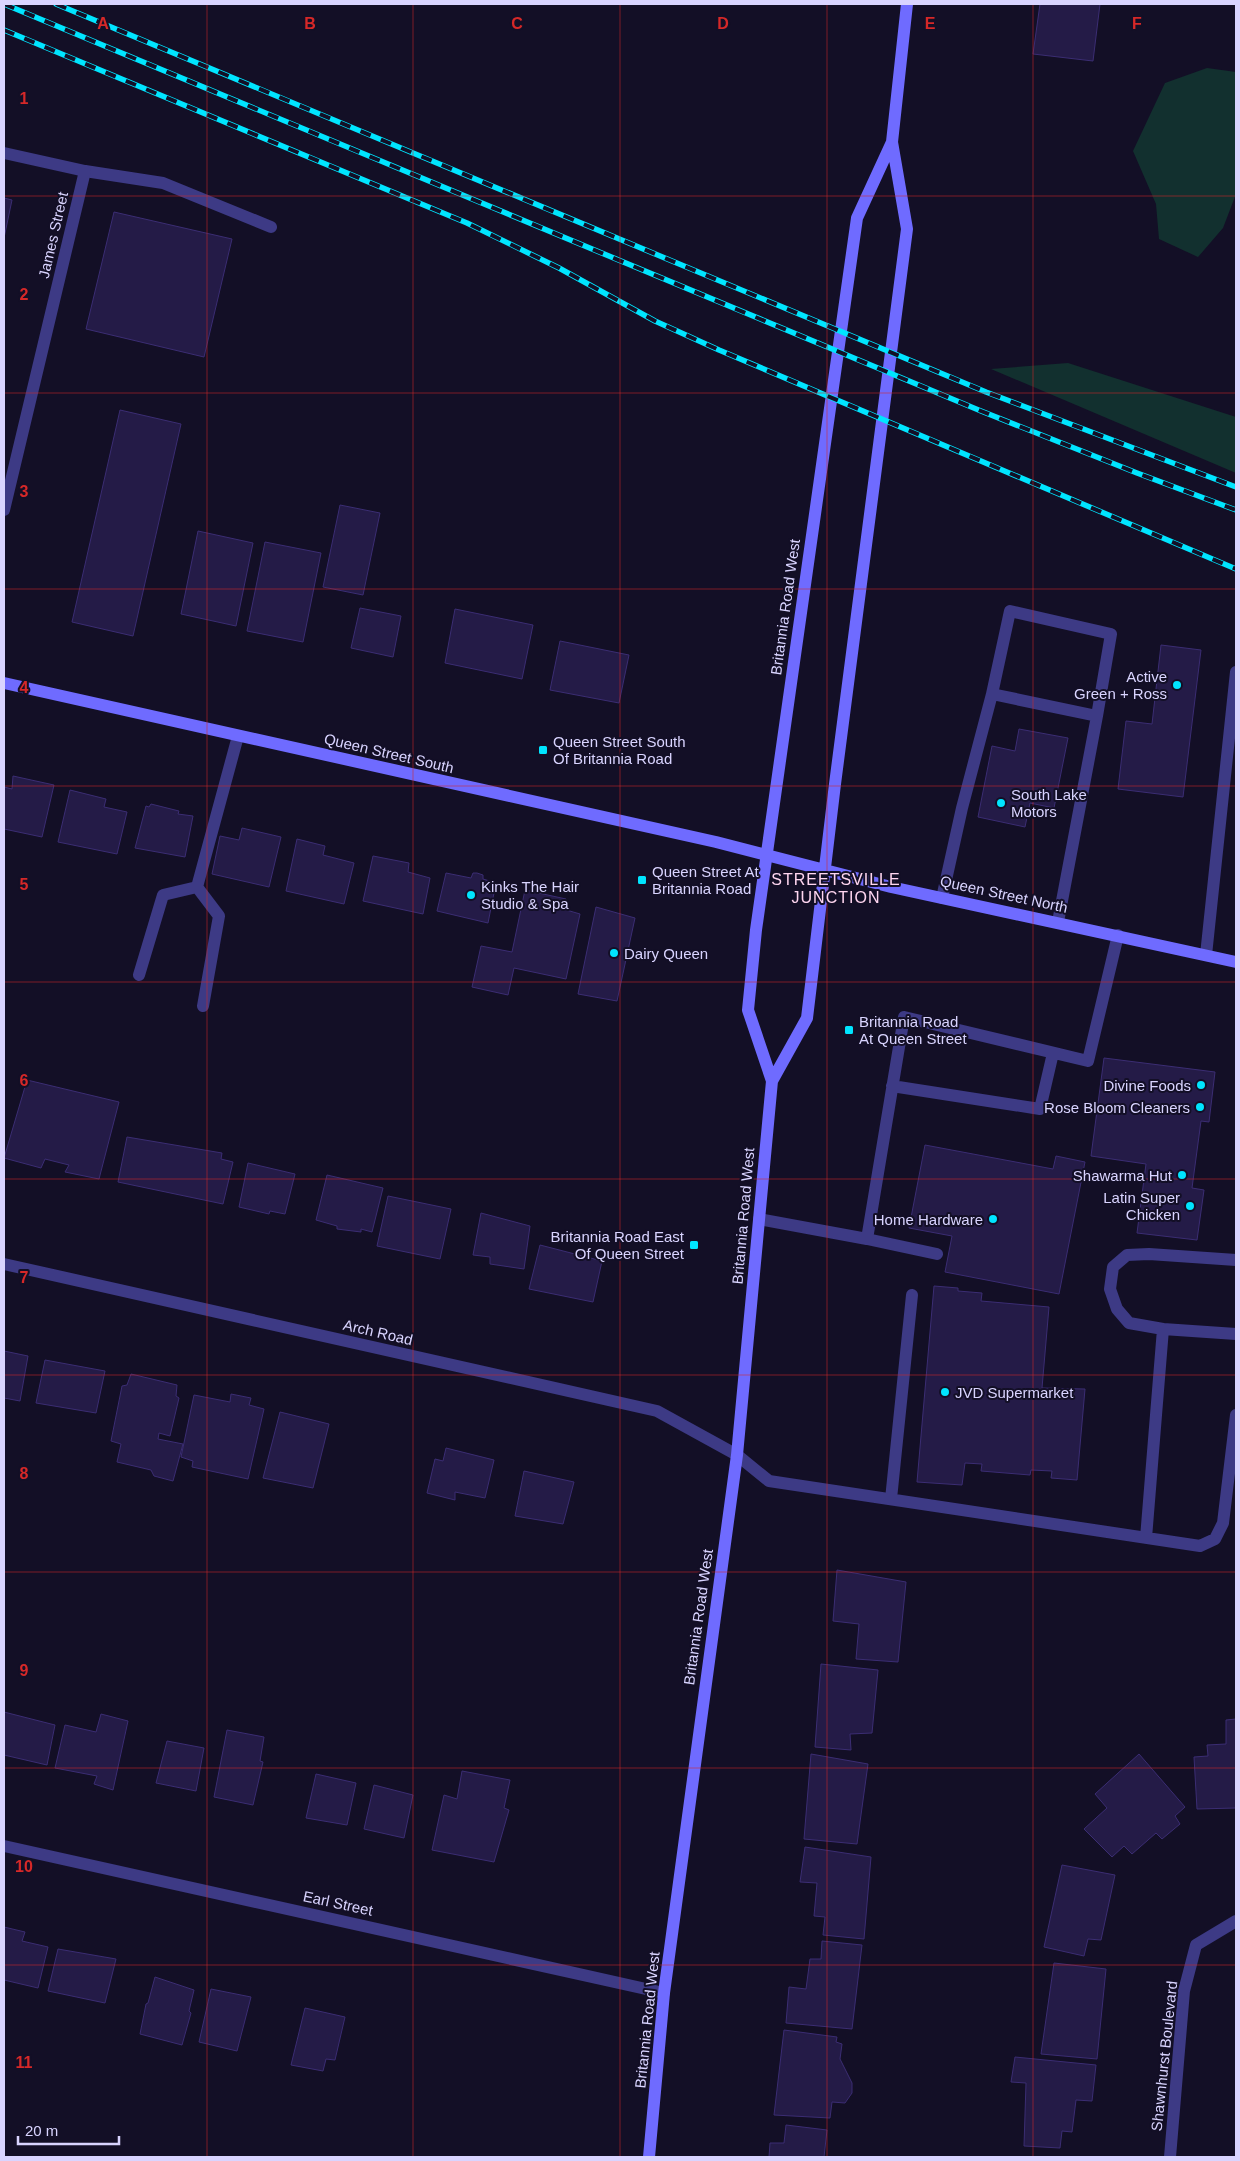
<svg xmlns="http://www.w3.org/2000/svg" width="1240" height="2161" viewBox="0 0 1240 2161" font-family="Helvetica,sans-serif">
<rect width="100%" height="100%" fill="#130f26"/>
<path fill="#12302f" d="M1207,68L1236,72V194L1223,228L1198,257L1159,239L1156,204L1133,151L1165,83Z
M1068,363L1236,417V473L991,369Z"/>
<path fill="#241b47" stroke="#3b2d73" d="M1040,4H1100L1093,61L1033,54Z
M4,198L12,200L4,238Z
M114,212L232,239L204,357L86,329Z
M120,410L181,424L133,636L72,622Z
M340,505L380,513L363,595L323,587Z
M198,531L253,543L236,626L181,614Z
M265,542L321,553L303,642L247,631Z
M360,608L401,616L393,657L351,648Z
M455,609L533,625L522,679L445,663Z
M560,641L629,655L619,703L550,690Z
M1161,645L1201,650L1183,797L1118,789L1126,721L1152,724Z
M1019,729L1068,738L1054,808L1030,803L1025,827L978,817L992,746L1015,751Z
M13,776L54,785L42,837L4,829V787L12,789Z
M70,790L106,799L104,807L127,812L117,854L58,842Z
M151,804L179,811L178,814L193,816L185,857L135,848L146,806L149,807Z
M242,828L281,837L269,887L212,874L220,836L239,840Z
M297,839L325,846L323,855L354,863L344,904L286,891Z
M373,856L409,863L408,872L430,878L423,914L363,901Z
M446,873L471,878L473,873H477L483,875V879L496,883L488,923L437,911Z
M525,890L566,899L563,909L580,914L566,979L514,968L508,995L472,987L481,946L512,952Z
M596,907L635,918L617,1001L578,994Z
M1104,1058L1215,1072L1209,1122L1201,1121L1192,1188L1204,1190L1197,1240L1137,1233L1146,1164L1091,1156Z
M27,1080L119,1102L99,1179L65,1172L69,1165L45,1159L41,1168L4,1158Z
M127,1137L222,1153L221,1159L233,1162L223,1204L118,1182Z
M925,1145L1053,1169L1056,1156L1085,1162L1059,1294L945,1272L952,1236L909,1228Z
M248,1163L295,1174L285,1214L270,1211L269,1214L239,1207Z
M327,1175L383,1188L372,1232L361,1229V1232L337,1229V1226L316,1220Z
M388,1196L451,1209L440,1259L377,1246Z
M481,1213L530,1226L524,1269L490,1264V1257L473,1255Z
M540,1245L602,1261L593,1302L529,1289Z
M934,1286L958,1288V1291L982,1293L981,1301L1049,1307L1042,1388L1085,1389L1077,1480L1051,1478L1052,1471L1031,1470L1030,1475L981,1471L982,1464L965,1463L962,1485L917,1482Z
M4,1351L28,1356L20,1401L4,1398Z
M45,1360L105,1371L96,1413L36,1403Z
M131,1374L177,1385L176,1396L179,1398L170,1436L159,1433L158,1439L183,1444L173,1481L154,1476L151,1470L117,1462L121,1444L111,1441L122,1386L127,1385Z
M231,1394L251,1398L249,1405L264,1409L248,1479L192,1467L193,1461L181,1457L194,1395L230,1402Z
M280,1412L329,1424L313,1488L263,1478Z
M446,1448L494,1460L485,1498L455,1492V1500L427,1493L435,1459L443,1461Z
M524,1471L574,1482L563,1524L515,1516Z
M837,1570L906,1582L898,1662L856,1659L859,1624L833,1621Z
M821,1664L878,1670L872,1733L850,1734L851,1750L815,1747Z
M4,1712L55,1725L47,1765L4,1755Z
M101,1714L128,1721L113,1790L94,1784L97,1776L55,1768L65,1725L96,1732Z
M1236,1719V1808L1197,1809L1194,1757L1208,1756L1207,1745L1226,1744V1720Z
M227,1730L264,1737L260,1761L263,1762L253,1805L214,1797Z
M167,1741L204,1748L196,1791L156,1783Z
M811,1754L868,1764L857,1844L804,1839Z
M1139,1754L1185,1807L1175,1816L1180,1824L1162,1839L1156,1833L1132,1854L1124,1846L1112,1857L1084,1829L1107,1808L1095,1794Z
M462,1771L510,1780L504,1808L509,1810L494,1862L432,1850L444,1795L457,1799Z
M316,1774L356,1783L347,1825L306,1818Z
M374,1785L413,1795L404,1838L364,1829Z
M805,1847L871,1857L864,1939L823,1935L825,1917L814,1916L817,1883L800,1882Z
M1062,1865L1115,1875L1101,1940L1088,1939L1084,1956L1044,1947Z
M4,1927L25,1932L22,1941L48,1947L38,1988L4,1980Z
M822,1941L862,1945L852,2029L786,2023L789,1987L806,1989L810,1959H821Z
M58,1949L116,1959L105,2003L48,1991Z
M1054,1963L1106,1969L1097,2059L1041,2054Z
M155,1977L194,1990L189,2011L191,2013L182,2045L140,2034L146,2004L148,2003Z
M211,1989L251,1997L237,2051L199,2042Z
M305,2008L345,2017L335,2060L326,2059L323,2071L291,2065Z
M784,2030L837,2037L836,2042L842,2044L840,2059L852,2083V2093L845,2103L832,2102L830,2118L774,2115Z
M1015,2057L1096,2065L1092,2101L1076,2100L1072,2132L1062,2131L1060,2148L1024,2146L1026,2083L1011,2082Z
M786,2125L827,2130L824,2157H769L770,2143H784Z"/>
<g fill="none" stroke-linecap="round" stroke-linejoin="round">
<path stroke="#3d3a85" stroke-width="12" d="M85,171L163,183L271,227
M992,694L1010,611L1111,634L1097,716
M942,898L962,808L992,694L1097,716L1058,922
M1206,955L1236,672
M139,975L163,895L197,887
M203,1006L219,916L197,887L238,736
M892,1086L1040,1109L1053,1053
M759,1219L867,1239L904,1017L1088,1061L1118,935
M867,1239L937,1254
M1163,1329L1129,1323L1117,1309L1110,1289L1113,1267L1127,1255L1149,1254L1236,1260
M737,1455L769,1481L1200,1546L1215,1539L1223,1523L1236,1415
M891,1499L912,1295
M1146,1538L1163,1329L1236,1334"/>
<path stroke="#3d3a85" stroke-width="12" d="M4,153L85,171L4,510
M4,1264L657,1411L737,1455
M4,1846L664,1993
M1170,2157L1184,1991L1196,1945L1236,1921"/>
<path stroke="#6f6bff" stroke-width="12" d="M4,683L716,842L891,887L1236,962
M772,1081L807,1018L835,784L907,229L892,142L907,4
M649,2157L664,1993L737,1455L772,1081L748,1010L756,930L857,218L892,142"/>
<g stroke="#00e5ff" stroke-width="5.5">
<path id="rail" d="M4,4L981,411L1137,473L1236,510
M56,4L986,392L1236,487
M4,30L467,223L559,268L655,321L719,350L1236,569"/>
</g>
<use href="#rail" stroke="#130f26" stroke-width="4" stroke-dasharray="11" stroke-linecap="butt"/>
</g>
<path fill="none" stroke="#d62828" stroke-width="1" stroke-opacity="0.55" d="M207,4V2157M413,4V2157M620,4V2157M827,4V2157M1033,4V2157M4,196H1236M4,393H1236M4,589H1236M4,786H1236M4,982H1236M4,1179H1236M4,1375H1236M4,1572H1236M4,1768H1236M4,1965H1236"/>
<g fill="#00e5ff" stroke="#130f26" stroke-width="2">
<circle cx="1177" cy="685" r="5"/>
<rect x="538" y="745" width="10" height="10" rx="2.5"/>
<circle cx="1001" cy="803" r="5"/>
<rect x="637" y="875" width="10" height="10" rx="2.5"/>
<circle cx="471" cy="895" r="5"/>
<circle cx="614" cy="953" r="5"/>
<rect x="844" y="1025" width="10" height="10" rx="2.5"/>
<circle cx="1201" cy="1085" r="5"/>
<circle cx="1200" cy="1107" r="5"/>
<circle cx="1182" cy="1175" r="5"/>
<circle cx="1190" cy="1206" r="5"/>
<circle cx="993" cy="1219" r="5"/>
<rect x="689" y="1240" width="10" height="10" rx="2.5"/>
<circle cx="945" cy="1392" r="5"/>
</g>
<g text-anchor="middle" dominant-baseline="central" stroke-width="4" stroke-linejoin="round" paint-order="stroke">
<g font-size="15" fill="#d9d4ff" stroke="#130f26">
<text transform="translate(53 235) rotate(-77)">James Street</text>
<text transform="translate(785 607) rotate(-82)">Britannia Road West</text>
<text transform="translate(389 753) rotate(13)">Queen Street South</text>
<text transform="translate(1004 894) rotate(12)">Queen Street North</text>
<text transform="translate(743 1216) rotate(-85)">Britannia Road West</text>
<text transform="translate(378 1332) rotate(13)">Arch Road</text>
<text transform="translate(698 1617) rotate(-82)">Britannia Road West</text>
<text transform="translate(338 1903) rotate(12)">Earl Street</text>
<text transform="translate(647 2020) rotate(-84)">Britannia Road West</text>
<text transform="translate(1164 2056) rotate(-84)">Shawnhurst Boulevard</text>
</g>
<g font-size="15" fill="#d9d4ff" stroke="#130f26" text-anchor="end">
<text x="1167" y="676">Active<tspan x="1167" dy="17">Green + Ross</tspan></text>
<text x="553" y="741" text-anchor="start">Queen Street South<tspan x="553" dy="17">Of Britannia Road</tspan></text>
<text x="1011" y="794" text-anchor="start">South Lake<tspan x="1011" dy="17">Motors</tspan></text>
<text x="652" y="871" text-anchor="start">Queen Street At<tspan x="652" dy="17">Britannia Road</tspan></text>
<text x="481" y="886" text-anchor="start">Kinks The Hair<tspan x="481" dy="17">Studio &amp; Spa</tspan></text>
<text x="624" y="953" text-anchor="start">Dairy Queen</text>
<text x="859" y="1021" text-anchor="start">Britannia Road<tspan x="859" dy="17">At Queen Street</tspan></text>
<text x="1191" y="1085">Divine Foods</text>
<text x="1190" y="1107">Rose Bloom Cleaners</text>
<text x="1172" y="1175">Shawarma Hut</text>
<text x="1180" y="1197">Latin Super<tspan x="1180" dy="17">Chicken</tspan></text>
<text x="983" y="1219">Home Hardware</text>
<text x="684" y="1236">Britannia Road East<tspan x="684" dy="17">Of Queen Street</tspan></text>
<text x="955" y="1392" text-anchor="start">JVD Supermarket</text>
</g>
<g font-size="16" letter-spacing="1" fill="#ffd6f0" stroke="#130f26">
<text x="836" y="879">STREETSVILLE<tspan x="836" dy="18">JUNCTION</tspan></text>
</g>
</g>
<g font-size="16" text-anchor="middle" font-weight="bold" fill="#d62828" stroke="#130f26" stroke-width="4" stroke-linejoin="round" paint-order="stroke">
<text x="103" y="29">A</text>
<text x="310" y="29">B</text>
<text x="517" y="29">C</text>
<text x="723" y="29">D</text>
<text x="930" y="29">E</text>
<text x="1137" y="29">F</text>
<text x="24" y="104">1</text>
<text x="24" y="300">2</text>
<text x="24" y="497">3</text>
<text x="24" y="693">4</text>
<text x="24" y="890">5</text>
<text x="24" y="1086">6</text>
<text x="24" y="1283">7</text>
<text x="24" y="1479">8</text>
<text x="24" y="1676">9</text>
<text x="24" y="1872">10</text>
<text x="24" y="2068">11</text>
</g>
<rect width="1240" height="2161" fill="none" stroke="#d9d4ff" stroke-width="10"/>
<path d="M18 2136v8h101v-8" fill="none" stroke="#d9d4ff" stroke-width="2.5"/>
<text x="25" y="2136" font-size="15" fill="#d9d4ff" stroke="#130f26" stroke-width="4" paint-order="stroke">20 m</text>
</svg>
